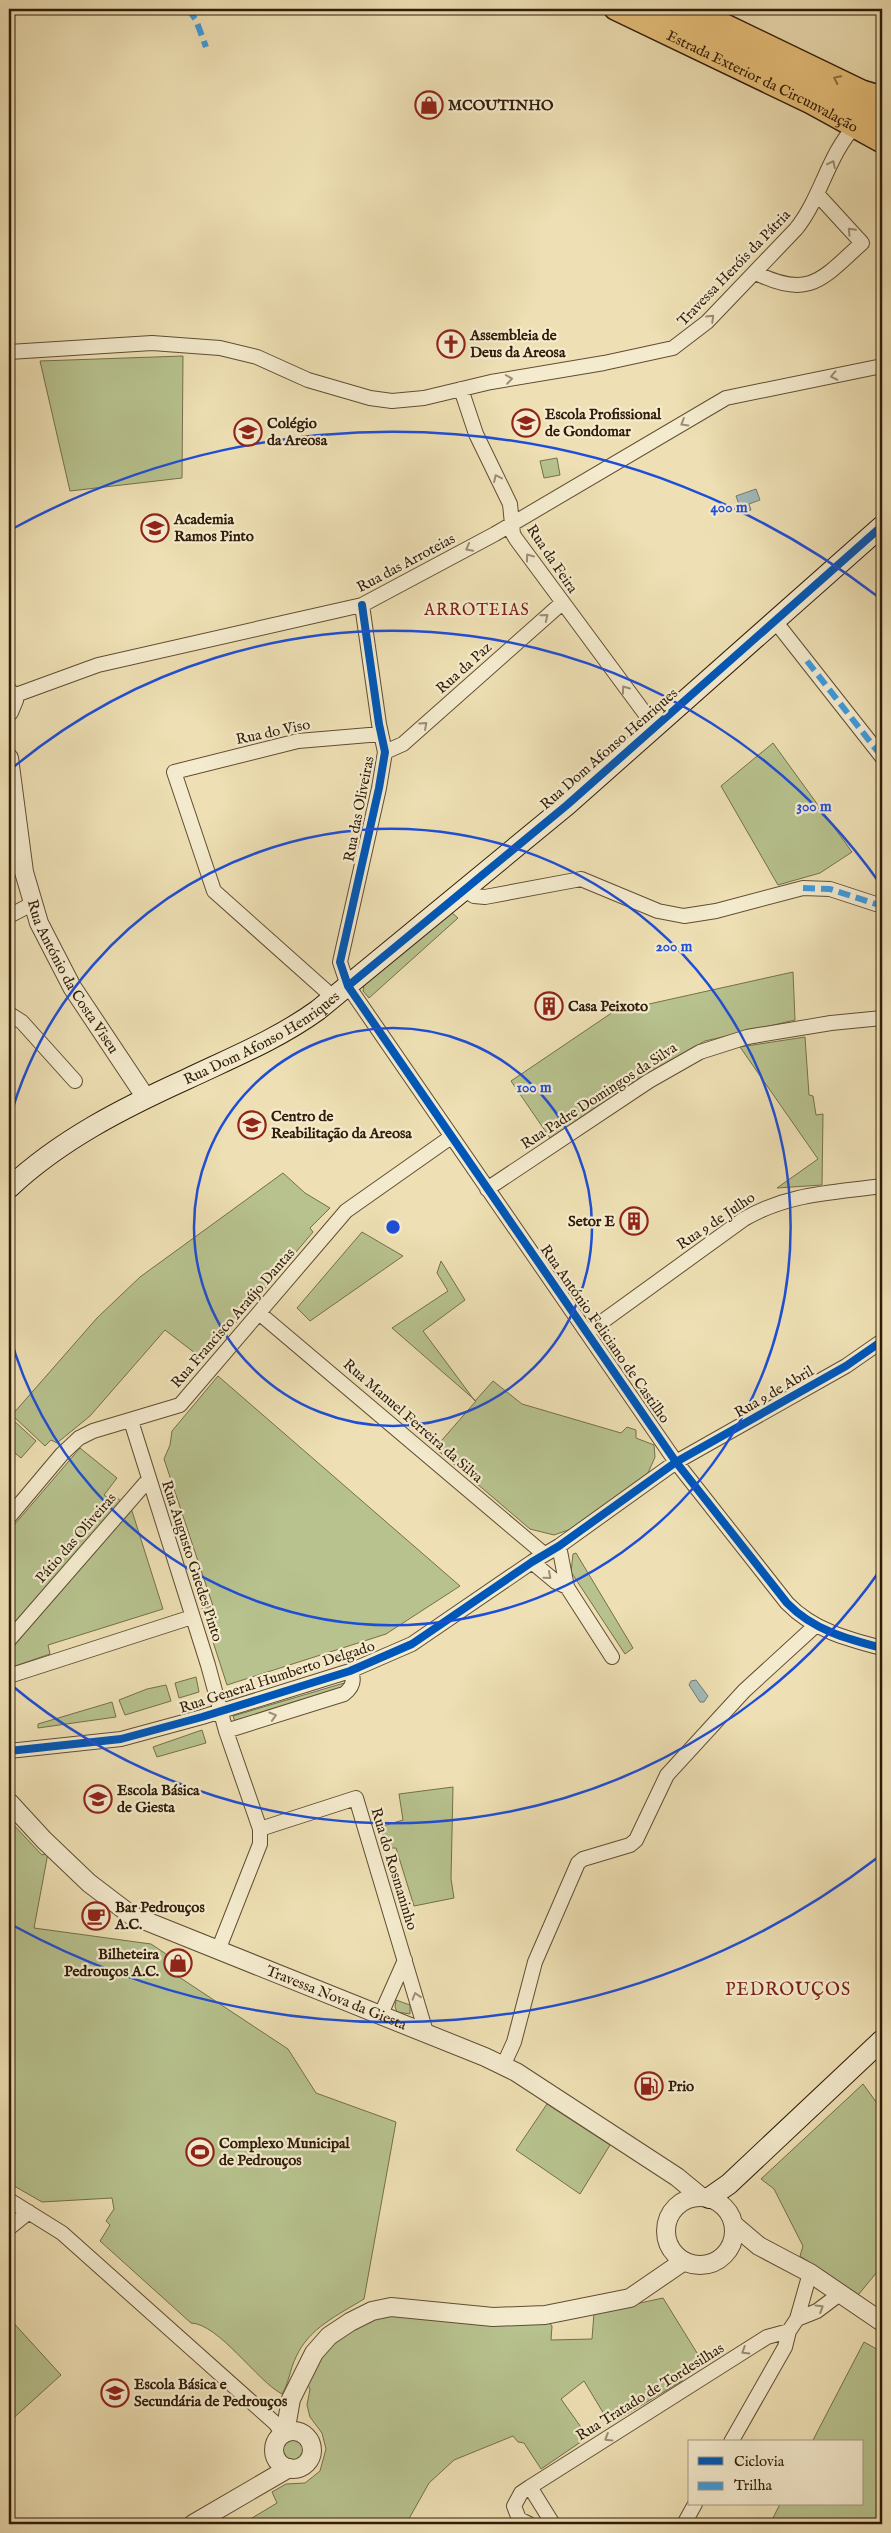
<svg xmlns="http://www.w3.org/2000/svg" width="891" height="2533" viewBox="0 0 891 2533" font-family="'IM FELL English',serif">
<rect width="100%" height="100%" fill="#eee0b4"/>
<filter id="stains"><feTurbulence type="fractalNoise" baseFrequency=".004" numOctaves="4"/><feColorMatrix values="0 0 0 0 .2 0 0 0 0 .09 0 0 0 0 .02 0 0 0 .5 -.17"/></filter>
<radialGradient id="worn" r=".72"><stop offset=".6" stop-color="#630" stop-opacity="0"/><stop offset="1" stop-color="#630" stop-opacity=".3"/></radialGradient>
<path fill="#b7c28e" stroke="#746f4b" d="M183,356L182,478L70,491L40,361Z
M557,458L560,475L544,478L540,461Z
M773,743L852,852L820,873L778,885L721,786Z
M451,912L458,918L369,998L363,991L364,985Z
M793,972L795,1020L705,1041L641,1077L550,1138L511,1081L613,1012Z
M805,1037L809,1095L813,1096L816,1115L823,1114L822,1185L777,1188L818,1159L740,1047Z
M283,1173L305,1193L330,1208L310,1228L313,1232L204,1360L165,1330L90,1416L57,1443L51,1440L45,1446L12,1415L97,1318L140,1277Z
M362,1232L403,1256L310,1321L297,1308Z
M441,1261L465,1300L423,1331L475,1401L493,1381L522,1404L621,1433L627,1427L636,1430V1438L654,1445L655,1457L648,1473L571,1529L554,1535L530,1529L435,1448L476,1401L392,1328L448,1291L437,1273Z
M218,1376L460,1586L386,1634L227,1685L202,1608L213,1606L164,1459L170,1445L172,1431Z
M12,1419L36,1441L21,1458L9,1448V1422Z
M80,1448L117,1478L104,1495L111,1500L115,1496L132,1511L163,1609L48,1645L50,1654L9,1668V1531Z
M576,1553L633,1648L625,1654L571,1572L573,1554Z
M196,1677L199,1692L179,1698L175,1683Z
M344,1683L345,1688L235,1722L233,1716Z
M166,1685L171,1701L125,1715L119,1700L147,1689Z
M112,1702L116,1717L38,1728V1724Z
M202,1730L206,1743L157,1757L153,1747Z
M453,1787L451,1879L454,1898L414,1906L396,1848H388L380,1827L403,1820L399,1794Z
M9,1820L42,1855L48,1853L34,1928L151,1944L181,1964L176,1975L288,2049L316,2093L396,2122L364,2299C338,2315 309,2328 296,2357C290,2369 289,2383 282,2394C257,2381 219,2324 191,2323L100,2241L110,2225L106,2221L114,2209L112,2198L42,2202L9,2183Z
M396,2000L410,2005V2014L397,2012L395,2007Z
M863,2084L882,2110V2266L858,2295L800,2256L803,2246L774,2189L761,2179Z
M547,2104L610,2145L580,2194L516,2150Z
M663,2298L702,2361L684,2372L682,2381L610,2424L584,2381L561,2399L588,2437L541,2469L524,2443L518,2442L513,2436L454,2460L429,2483L406,2524H242L277,2503L272,2492L286,2484L305,2483L320,2471L326,2449L322,2433L310,2417L307,2405L310,2389L308,2385C310,2378 312,2370 316,2363C330,2338 362,2322 389,2315C441,2320 496,2330 549,2322L552,2326L551,2340L592,2339L594,2313Z
M10,2319L61,2375L9,2422V2320Z
M864,2342L882,2352V2524H770L780,2504H862V2442H812Z
M279 2450a13 13 0 1 1 26 0a13 13 0 1 1-26 0Z"/>
<path fill="#a1baba" stroke="#747b73" d="M756,489L760,500L749,504L751,510L742,513L736,496Z
M696,1680L708,1696L704,1702H700L689,1685L691,1681Z"/>
<g fill="none" stroke-linecap="round" stroke-linejoin="round">
<g stroke="#604d33" stroke-width="16">
<path id="minor" d="M756,273C810,300 823,278 862,243L818,195
M9,352L152,343L220,348L257,357L308,380L370,398L392,401L424,398L491,382L604,363L673,348L707,322L796,229C821,198 828,155 855,126
M461,389L476,434L510,504L513,534L516,539L655,727
M362,605L379,724L385,752L379,788L340,962L348,986L676,1462L787,1603C813,1630 847,1639 882,1648
M775,621L882,757
M13,696L98,665L362,605L495,534L726,398L882,366
M385,752L403,744L562,603
M464,890L474,896L485,897L581,879L658,911L684,916L716,911L803,888L830,889L882,906
M9,916L32,904
M334,998L214,891L174,772L298,741L381,734
M11,1015L22,1022L75,1081
M487,1189L649,1081L700,1052L747,1037L831,1023L882,1018
M259,1313L544,1554
M588,1332L744,1219C789,1193 832,1193 882,1186
M131,1421L208,1665L226,1731L260,1829V1844L219,1948
M9,1517L62,1454L79,1438L93,1431L180,1405L346,1211L451,1137
M559,1546L567,1587L612,1657
M532,1562L556,1582L567,1587
M9,1640L149,1479
M9,1676L192,1617
M226,1731L344,1694C353,1687 355,1680 350,1671
M9,1751L121,1739L202,1717L350,1671L412,1644L532,1562L559,1546L676,1462L846,1366L882,1341
M260,1829L356,1798L426,2032
M381,2014L405,1960
M503,2066L514,2042L535,1962L578,1863L583,1859L630,1845L636,1840L667,1775L744,1691L815,1626
M9,2200L62,2233L275,2423L283,2434
M9,2228L29,2212
M797,2319L817,2311L841,2293
M731,2442L785,2347L789,2331L797,2319L810,2273
M529,2524L519,2519L514,2506L521,2493L530,2487
M553,2524L530,2487L767,2337L789,2331
M684,2524L695,2504"/>
</g>
<g stroke="#604d33" stroke-width="20">
<g id="tertiary">
<path d="M9,692L14,700L9,712"/>
<path id="s1" d="M9,758L24,872L39,923L72,987L146,1098"/>
<path id="s2" d="M9,1802L44,1840L89,1883L131,1915L485,2057L516,2072L677,2177L700,2196"/>
<circle cx="700" cy="2231" r="34"/>
<path d="M734,2225L759,2246L810,2273L882,2322"/>
<circle cx="293" cy="2450" r="19"/>
<path d="M285,2433L291,2399L314,2353L329,2336L350,2322L372,2311L391,2307L493,2317L545,2315L630,2298L684,2261"/>
<path d="M193,2524L289,2468"/>
</g>
</g>
<g stroke="#301c08" stroke-width="22">
<g id="secondary">
<path id="s3" d="M9,1188C60,1140 123,1108 187,1079C231,1058 278,1039 318,1010L567,805L882,526"/>
<path d="M709,2198L729,2184L882,2040"/>
</g>
</g>
<g stroke="#301c08" stroke-width="24">
<g id="primary">
<path id="s4" d="M615,9L811,103L882,142"/>
<path d="M653,9L882,120"/>
<path d="M692,9L862,91L882,97"/>
</g>
</g>
<use href="#minor" stroke="#f4ebce" stroke-width="14"/>
<use href="#tertiary" stroke="#f4ebce" stroke-width="18"/>
<use href="#secondary" stroke="#f4ebce" stroke-width="20"/>
<use href="#primary" stroke="#e7c07a" stroke-width="21"/>
<path stroke="#3e9bdd" stroke-width="6" stroke-dasharray="12 6" stroke-linecap="butt" d="M188,9L196,20L206,47
M807,661L882,757
M803,888L830,889L882,906"/>
<g stroke="#f4ebce" stroke-width="11">
<path id="cycleway" d="M362,605L379,724L385,752L379,788L340,962L348,986L676,1462L787,1603C813,1630 847,1639 882,1648
M348,986L567,805L882,526
M9,1751L121,1739L202,1717L350,1671L412,1644L532,1562L559,1546L676,1462L846,1366L882,1341"/>
</g>
<use href="#cycleway" stroke="#0057b8" stroke-width="8"/>
</g>
<defs><path id="oneway-chevron" d="M-2-3.5L2.5 0L-2 3.5" fill="none" stroke-width="1.6" stroke-linecap="round" stroke-linejoin="round" transform="scale(1.25)"/></defs>
<use stroke="#8c6e41" href="#oneway-chevron" transform="translate(837 79) rotate(-154)"/>
<g stroke="#9c8e75">
<use href="#oneway-chevron" transform="translate(832 164) rotate(-64)"/>
<use href="#oneway-chevron" transform="translate(851 231) rotate(-133)"/>
<use href="#oneway-chevron" transform="translate(711 318) rotate(-44)"/>
<use href="#oneway-chevron" transform="translate(834 376) rotate(168)"/>
<use href="#oneway-chevron" transform="translate(509 379) rotate(-9)"/>
<use href="#oneway-chevron" transform="translate(684 423) rotate(149)"/>
<use href="#oneway-chevron" transform="translate(497 478) rotate(-115)"/>
<use href="#oneway-chevron" transform="translate(469 548) rotate(152)"/>
<use href="#oneway-chevron" transform="translate(529 557) rotate(-126)"/>
<use href="#oneway-chevron" transform="translate(545 617) rotate(-39)"/>
<use href="#oneway-chevron" transform="translate(625 689) rotate(-126)"/>
<use href="#oneway-chevron" transform="translate(424 725) rotate(-42)"/>
<use href="#oneway-chevron" transform="translate(548 1576) rotate(41)"/>
<use href="#oneway-chevron" transform="translate(273 1716) rotate(-17)"/>
<use href="#oneway-chevron" transform="translate(416 1996) rotate(-107)"/>
<use href="#oneway-chevron" transform="translate(820 2308) rotate(-32)"/>
<use href="#oneway-chevron" transform="translate(745 2351) rotate(148)"/>
<use href="#oneway-chevron" transform="translate(608 2438) rotate(148)"/>
</g>
<g fill="none" stroke="#1d4ed8" stroke-width="2.5">
<circle cx="393" cy="1227" r="199"/>
<path d="M9 1121A398 398 0 1 1 9 1333"/>
<path d="M881 1569A596 596 0 0 1 10 1684M10 770A596 596 0 0 1 881 885"/>
<path d="M877 1858A795 795 0 0 1 14 1926M14 528A795 795 0 0 1 877 596"/>
</g>
<defs>
<g id="shop-ring" transform="scale(1.4375)"><circle r="9.5" fill="#f4ebce" stroke="#8f2418" stroke-width="1.5"/><path d="M-5-2.5h2.3a2.7 3.5 0 0 1 5.4 0H5L5.5 6h-11ZM-1.5-2.5h3a1.5 2.3 0 0 0-3 0Z" fill="#8f2418"/></g>
<g id="church-ring" transform="scale(1.4375)"><circle r="9.5" fill="#f4ebce" stroke="#8f2418" stroke-width="1.5"/><path d="M-1.2-6h2.4v3.5h3.3v2.4h-3.3V6h-2.4V-.1h-3.3v-2.4h3.3Z" fill="#8f2418"/></g>
<g id="school-ring" transform="scale(1.4375)"><circle r="9.5" fill="#f4ebce" stroke="#8f2418" stroke-width="1.5"/><path d="M0-5L7-2L0 1L-7-2ZM-4 1L0 2.5L4 1V4Q0 6-4 4Z" fill="#8f2418"/></g>
<g id="building-ring" transform="scale(1.4375)"><circle r="9.5" fill="#f4ebce" stroke="#8f2418" stroke-width="1.5"/><path d="M-4-6H4V6H1V3H-1V6H-4ZM-2.5-4.3h1.7v1.8h-1.7ZM.8-4.3h1.7v1.8H.8ZM-2.5-1h1.7V.8h-1.7ZM.8-1h1.7V.8H.8Z" fill="#8f2418"/></g>
<g id="cafe-ring" transform="scale(1.4375)"><circle r="9.5" fill="#f4ebce" stroke="#8f2418" stroke-width="1.5"/><path d="M-5.5-4.5H6V0H3Q3 3.5 0 3.5H-2.5Q-5.5 3.5-5.5 0ZM3-3.2v2h1.7v-2ZM-6 4.5H4V6H-6Z" fill="#8f2418"/></g>
<g id="fuel-ring" transform="scale(1.4375)"><circle r="9.5" fill="#f4ebce" stroke="#8f2418" stroke-width="1.5"/><path d="M-5.5-6h7V0h2V4h1.3V-2.5L3-4.5l.8-.8L6-3V5H2.5V1h-1V6h-7ZM-4.2-4.7v3.2H.2V-4.7Z" fill="#8f2418"/></g>
<g id="stadium-ring" transform="scale(1.4375)"><circle r="9.5" fill="#f4ebce" stroke="#8f2418" stroke-width="1.5"/><path d="M0-5a6.5 5 0 1 0 0 10a6.5 5 0 1 0 0-10ZM-3.5-1.8h7v3.6h-7Z" fill="#8f2418"/></g>
</defs>
<g fill-rule="evenodd">
<use href="#shop-ring" x="429" y="105"/>
<use href="#church-ring" x="451" y="344"/>
<use href="#school-ring" x="526" y="423"/>
<use href="#school-ring" x="248" y="432"/>
<use href="#school-ring" x="155" y="528"/>
<use href="#building-ring" x="549" y="1006"/>
<use href="#school-ring" x="252" y="1125"/>
<use href="#building-ring" x="634" y="1221"/>
<use href="#school-ring" x="98" y="1799"/>
<use href="#cafe-ring" x="96" y="1916"/>
<use href="#shop-ring" x="178" y="1963"/>
<use href="#fuel-ring" x="649" y="2086"/>
<use href="#stadium-ring" x="200" y="2152"/>
<use href="#school-ring" x="115" y="2393"/>
</g>
<g text-anchor="middle" dominant-baseline="central" stroke-width="4.5" stroke-linejoin="round" paint-order="stroke">
<g font-size="15" fill="#301c08" stroke="#f4ebce">
<text stroke="none"><textPath href="#s4" startOffset="164">Estrada Exterior da Circunvalação</textPath></text>
<text transform="translate(734 268) rotate(-46)">Travessa Heróis da Pátria</text>
<text transform="translate(552 559) rotate(56)">Rua da Feira</text>
<text transform="translate(406 563) rotate(-28)">Rua das Arroteias</text>
<text transform="translate(464 668) rotate(-42)">Rua da Paz</text>
<text transform="translate(273 732) rotate(-12)">Rua do Viso</text>
<text transform="translate(609 749) rotate(-41)">Rua Dom Afonso Henriques</text>
<text transform="translate(359 809) rotate(-79)">Rua das Oliveiras</text>
<text stroke="none"><textPath href="#s1" startOffset="231">Rua António da Costa Viseu</textPath></text>
<text stroke="none"><textPath href="#s3" startOffset="295">Rua Dom Afonso Henriques</textPath></text>
<text transform="translate(599 1096) rotate(-33)">Rua Padre Domingos da Silva</text>
<text transform="translate(716 1221) rotate(-34)">Rua 9 de Julho</text>
<text transform="translate(233 1318) rotate(-49)">Rua Francisco Araújo Dantas</text>
<text transform="translate(605 1334) rotate(55)">Rua António Feliciano de Castilho</text>
<text transform="translate(774 1392) rotate(-30)">Rua 9 de Abril</text>
<text transform="translate(413 1421) rotate(41)">Rua Manuel Ferreira da Silva</text>
<text transform="translate(76 1538) rotate(-49)">Pátio das Oliveiras</text>
<text transform="translate(192 1561) rotate(72)">Rua Augusto Guedes Pinto</text>
<text transform="translate(277 1677) rotate(-18)">Rua General Humberto Delgado</text>
<text transform="translate(394 1869) rotate(73)">Rua do Rosmaninho</text>
<text stroke="none"><textPath href="#s2" startOffset="388">Travessa Nova da Giesta</textPath></text>
<text transform="translate(650 2392) rotate(-32)">Rua Tratado de Tordesilhas</text>
</g>
<g font-size="15" font-weight="bold" fill="#301c08" stroke="#f4ebce" text-anchor="start">
<text x="448" y="105">MCOUTINHO</text>
<text x="470" y="335">Assembleia de<tspan x="470" dy="17">Deus da Areosa</tspan></text>
<text x="545" y="414">Escola Profissional<tspan x="545" dy="17">de Gondomar</tspan></text>
<text x="267" y="423">Colégio<tspan x="267" dy="17">da Areosa</tspan></text>
<text x="174" y="519">Academia<tspan x="174" dy="17">Ramos Pinto</tspan></text>
<text x="568" y="1006">Casa Peixoto</text>
<text x="271" y="1116">Centro de<tspan x="271" dy="17">Reabilitação da Areosa</tspan></text>
<text x="615" y="1221" text-anchor="end">Setor E</text>
<text x="117" y="1790">Escola Básica<tspan x="117" dy="17">de Giesta</tspan></text>
<text x="115" y="1907">Bar Pedrouços<tspan x="115" dy="17">A.C.</tspan></text>
<text x="159" y="1954" text-anchor="end">Bilheteira<tspan x="159" dy="17">Pedrouços A.C.</tspan></text>
<text x="668" y="2086">Prio</text>
<text x="219" y="2143">Complexo Municipal<tspan x="219" dy="17">de Pedrouços</tspan></text>
<text x="134" y="2384">Escola Básica e<tspan x="134" dy="17">Secundária de Pedrouços</tspan></text>
</g>
<g font-size="16" letter-spacing="1" fill="#7a1f14" stroke="#f4ebce">
<text x="477" y="611">ARROTEIAS</text>
</g>
<g font-size="18" letter-spacing="1" fill="#7a1f14" stroke="#f4ebce">
<text x="788" y="1990">PEDROUÇOS</text>
</g>
</g>
<circle cx="393" cy="1227" r="8" fill="#1d4ed8" stroke="#f4ebce" stroke-width="2.5"/>
<g font-size="15" text-anchor="middle" font-weight="bold" fill="#1d4ed8" stroke="#f4ebce" stroke-width="4.5" stroke-linejoin="round" paint-order="stroke">
<text x="729" y="512">400 m</text>
<text x="814" y="811">300 m</text>
<text x="674" y="951">200 m</text>
<text x="534" y="1092">100 m</text>
</g>
<rect width="891" height="2533" fill="none" stroke="#eee0b4" stroke-width="30"/>
<rect x="10" y="10" width="871" height="2513" fill="none" stroke="#301c08" stroke-width="2.5"/>
<rect x="15" y="15" width="861" height="2503" fill="none" stroke="#301c08"/>
<rect x="688" y="2440" width="175" height="65" fill="#f4ebce" stroke="#a6987f"/>
<rect x="698" y="2457" width="25" height="8" fill="#0057b8" stroke="#a6987f"/>
<text x="734" y="2466" font-size="15" fill="#301c08">Ciclovia</text>
<rect x="698" y="2482" width="25" height="8" fill="#3e9bdd" stroke="#a6987f"/>
<text x="734" y="2490" font-size="15" fill="#301c08">Trilha</text>
<rect width="100%" height="100%" filter="url(#stains)"/>
<rect width="100%" height="100%" fill="url(#worn)"/>
</svg>
